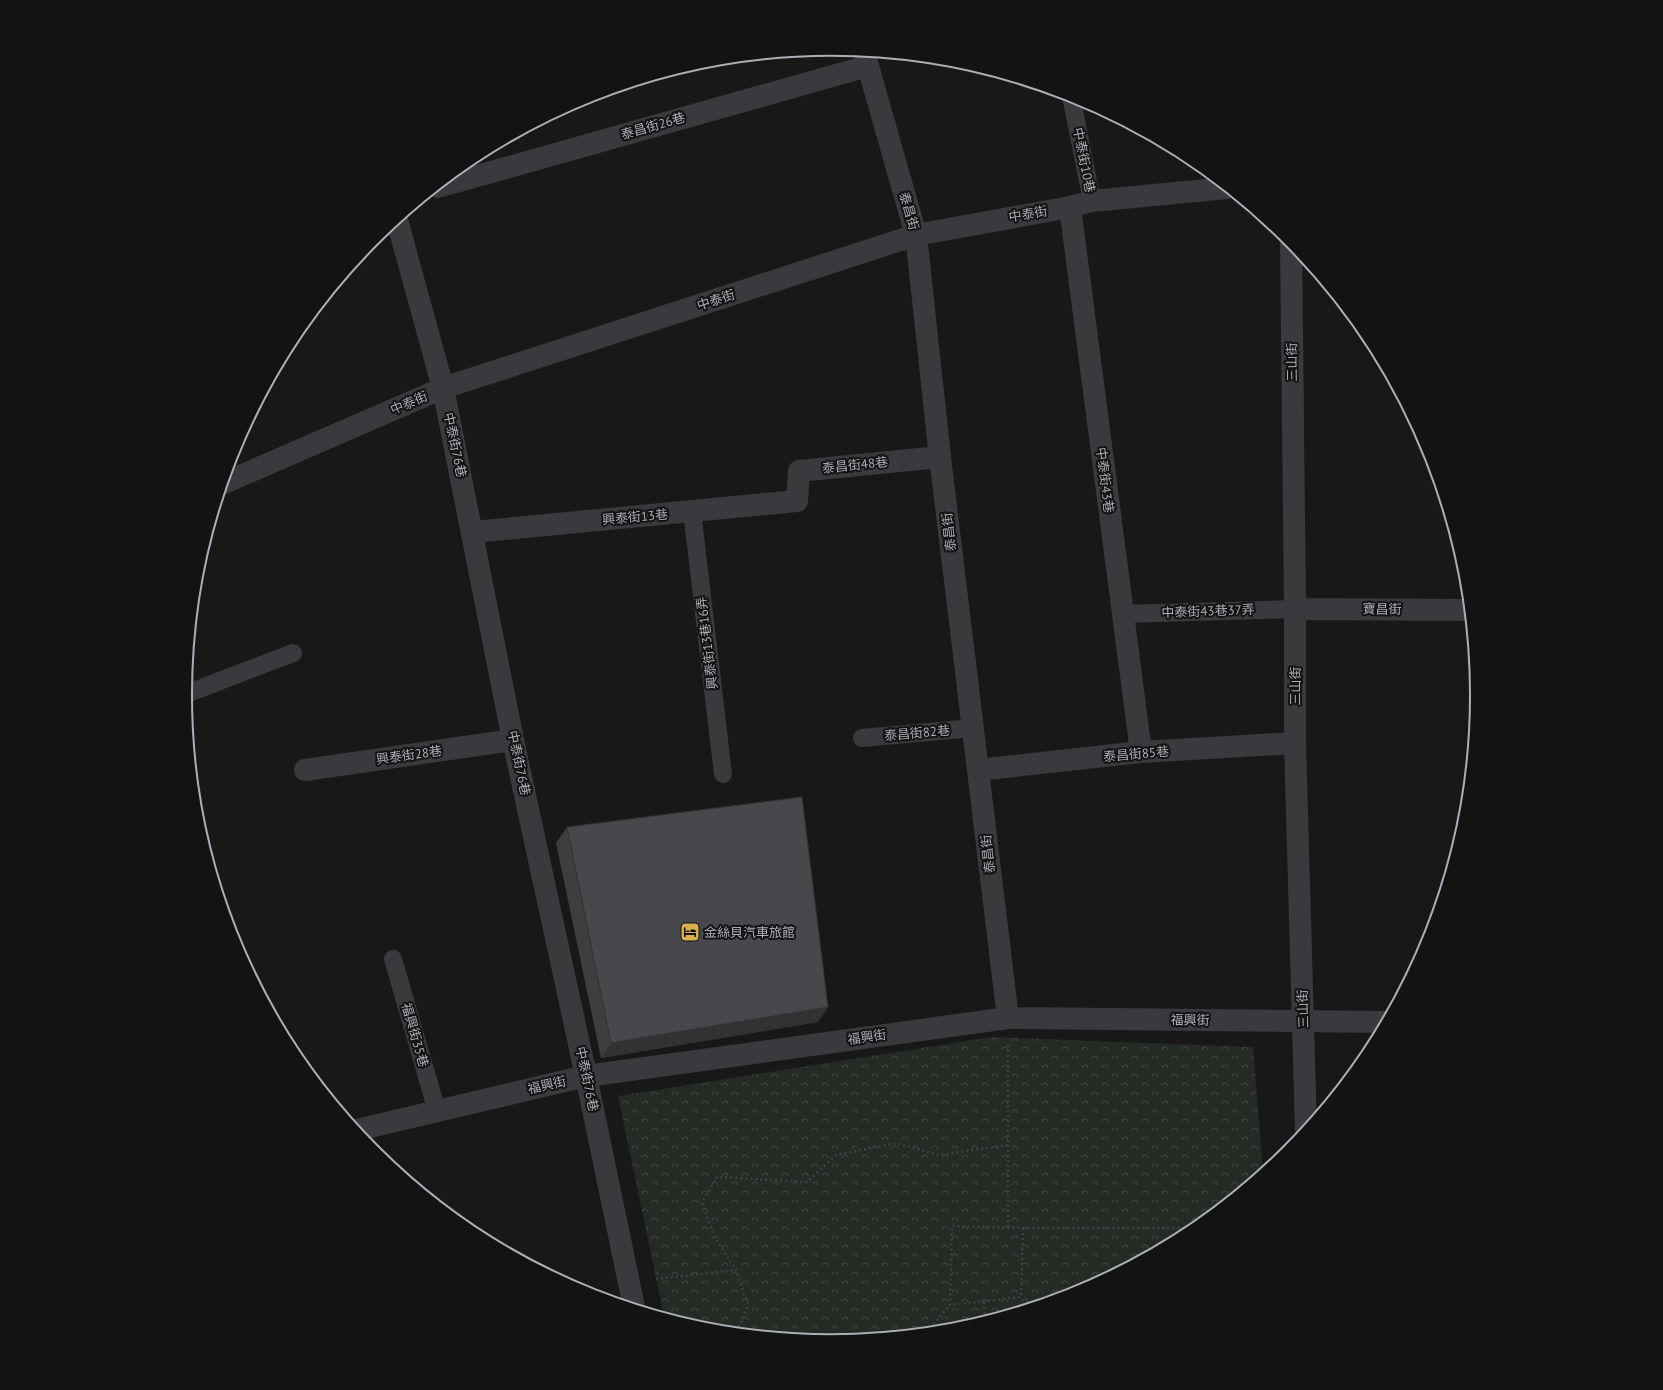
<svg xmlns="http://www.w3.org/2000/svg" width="1663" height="1390" viewBox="0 0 1663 1390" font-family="'PT Sans','Noto Sans TC',sans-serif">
<defs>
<pattern id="park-crowns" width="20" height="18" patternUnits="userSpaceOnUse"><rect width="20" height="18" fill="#242b25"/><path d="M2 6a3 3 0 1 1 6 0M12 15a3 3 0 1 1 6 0" fill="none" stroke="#414742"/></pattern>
</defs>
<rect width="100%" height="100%" fill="#181819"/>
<path fill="url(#park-crowns)" d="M992,1037L1253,1047L1263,1173L1190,1232L1079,1292L957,1329L831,1341L705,1329L664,1316L618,1096Z"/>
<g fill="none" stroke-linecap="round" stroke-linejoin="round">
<path stroke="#3f4145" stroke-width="2.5" stroke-dasharray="2 3" stroke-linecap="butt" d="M1008,1045V1229
M1023,1228L1021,1297L950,1305L952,1226L1023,1228H1196
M656,1279L736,1270
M984,1302L985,1320
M737,1332L748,1305L736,1270L715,1238L702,1203L717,1177L807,1182L836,1155L896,1143L939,1155L1008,1145
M927,1332L950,1305"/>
<path stroke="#393a3e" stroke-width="18" d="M1071,96L1092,201
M692,511L723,774
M1122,614L1295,609
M186,694L293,653
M862,738L973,728
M393,959L437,1111"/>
<path stroke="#393a3e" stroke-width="22" d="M864,52L916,235L940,457L1008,1018
M438,187L868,66
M1070,207L1141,752
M397,220L443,388L513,740L586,1076L634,1307
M1291,241L1295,609V743L1306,1130
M224,483L443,388L916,235L1070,207L1092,201L1227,188
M473,532L797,501L799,471L940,457
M1295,609L1469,610
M305,770L513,740
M978,770L1141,752L1295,743
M357,1130L586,1076L1008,1018L1386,1022"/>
</g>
<path fill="#3d3e40" d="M567,827L828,1007L818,1022L601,1058L556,843Z"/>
<path fill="#323234" d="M828,1007L818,1022L601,1058L611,1043Z"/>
<path fill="#47484b" stroke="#323234" d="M802,797L828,1007L611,1043L567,827Z"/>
<defs>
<g id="hotel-square" transform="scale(1)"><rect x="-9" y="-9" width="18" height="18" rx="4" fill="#dbae4e" stroke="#131314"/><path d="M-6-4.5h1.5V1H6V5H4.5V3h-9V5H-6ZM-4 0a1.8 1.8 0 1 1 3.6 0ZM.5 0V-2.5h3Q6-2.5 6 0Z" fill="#111"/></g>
</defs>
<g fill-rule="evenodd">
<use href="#hotel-square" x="690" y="932"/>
</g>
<g text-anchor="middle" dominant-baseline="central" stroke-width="4" stroke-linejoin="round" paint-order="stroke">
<g font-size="13" fill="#acafb7" stroke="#131314">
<text transform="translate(653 126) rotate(-16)">泰昌街26巷</text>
<text transform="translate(1084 160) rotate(79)">中泰街10巷</text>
<text transform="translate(909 211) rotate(74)">泰昌街</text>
<text transform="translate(1028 214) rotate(-10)">中泰街</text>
<text transform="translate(716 300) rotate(-18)">中泰街</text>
<text transform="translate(1292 362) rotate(-91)">三山街</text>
<text transform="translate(409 403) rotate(-23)">中泰街</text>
<text transform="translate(455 445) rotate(78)">中泰街76巷</text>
<text transform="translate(855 465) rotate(-6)">泰昌街48巷</text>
<text transform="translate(1105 480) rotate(83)">中泰街43巷</text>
<text transform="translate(635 517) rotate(-5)">興泰街13巷</text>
<text transform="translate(949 532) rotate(-97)">泰昌街</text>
<text transform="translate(1382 609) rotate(1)">寶昌街</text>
<text transform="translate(1208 611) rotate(-2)">中泰街43巷37弄</text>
<text transform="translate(707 643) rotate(-97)">興泰街13巷16弄</text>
<text transform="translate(1295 686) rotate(-90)">三山街</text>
<text transform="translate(917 733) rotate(-5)">泰昌街82巷</text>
<text transform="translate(1136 754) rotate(-5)">泰昌街85巷</text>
<text transform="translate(409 755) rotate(-8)">興泰街28巷</text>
<text transform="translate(519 763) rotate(78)">中泰街76巷</text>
<text transform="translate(988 854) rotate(-97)">泰昌街</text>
<text transform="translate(1303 1009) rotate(-92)">三山街</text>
<text transform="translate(1190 1020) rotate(1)">福興街</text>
<text transform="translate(415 1035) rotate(74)">福興街35巷</text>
<text transform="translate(867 1037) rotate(-8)">福興街</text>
<text transform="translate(587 1079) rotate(78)">中泰街76巷</text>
<text transform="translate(547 1085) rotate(-13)">福興街</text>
</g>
<g font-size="13" fill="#acafb7" stroke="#131314" text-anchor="start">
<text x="704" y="932">金絲貝汽車旅館</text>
</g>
</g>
<path d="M0 0H1663V1390H0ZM192 695a639 639 0 1 1 1278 0a639 639 0 1 1-1278 0Z" fill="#131314" fill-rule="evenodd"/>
<path fill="none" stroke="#acafb7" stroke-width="2" d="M192 695a639 639 0 1 1 1278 0a639 639 0 1 1-1278 0Z"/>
</svg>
